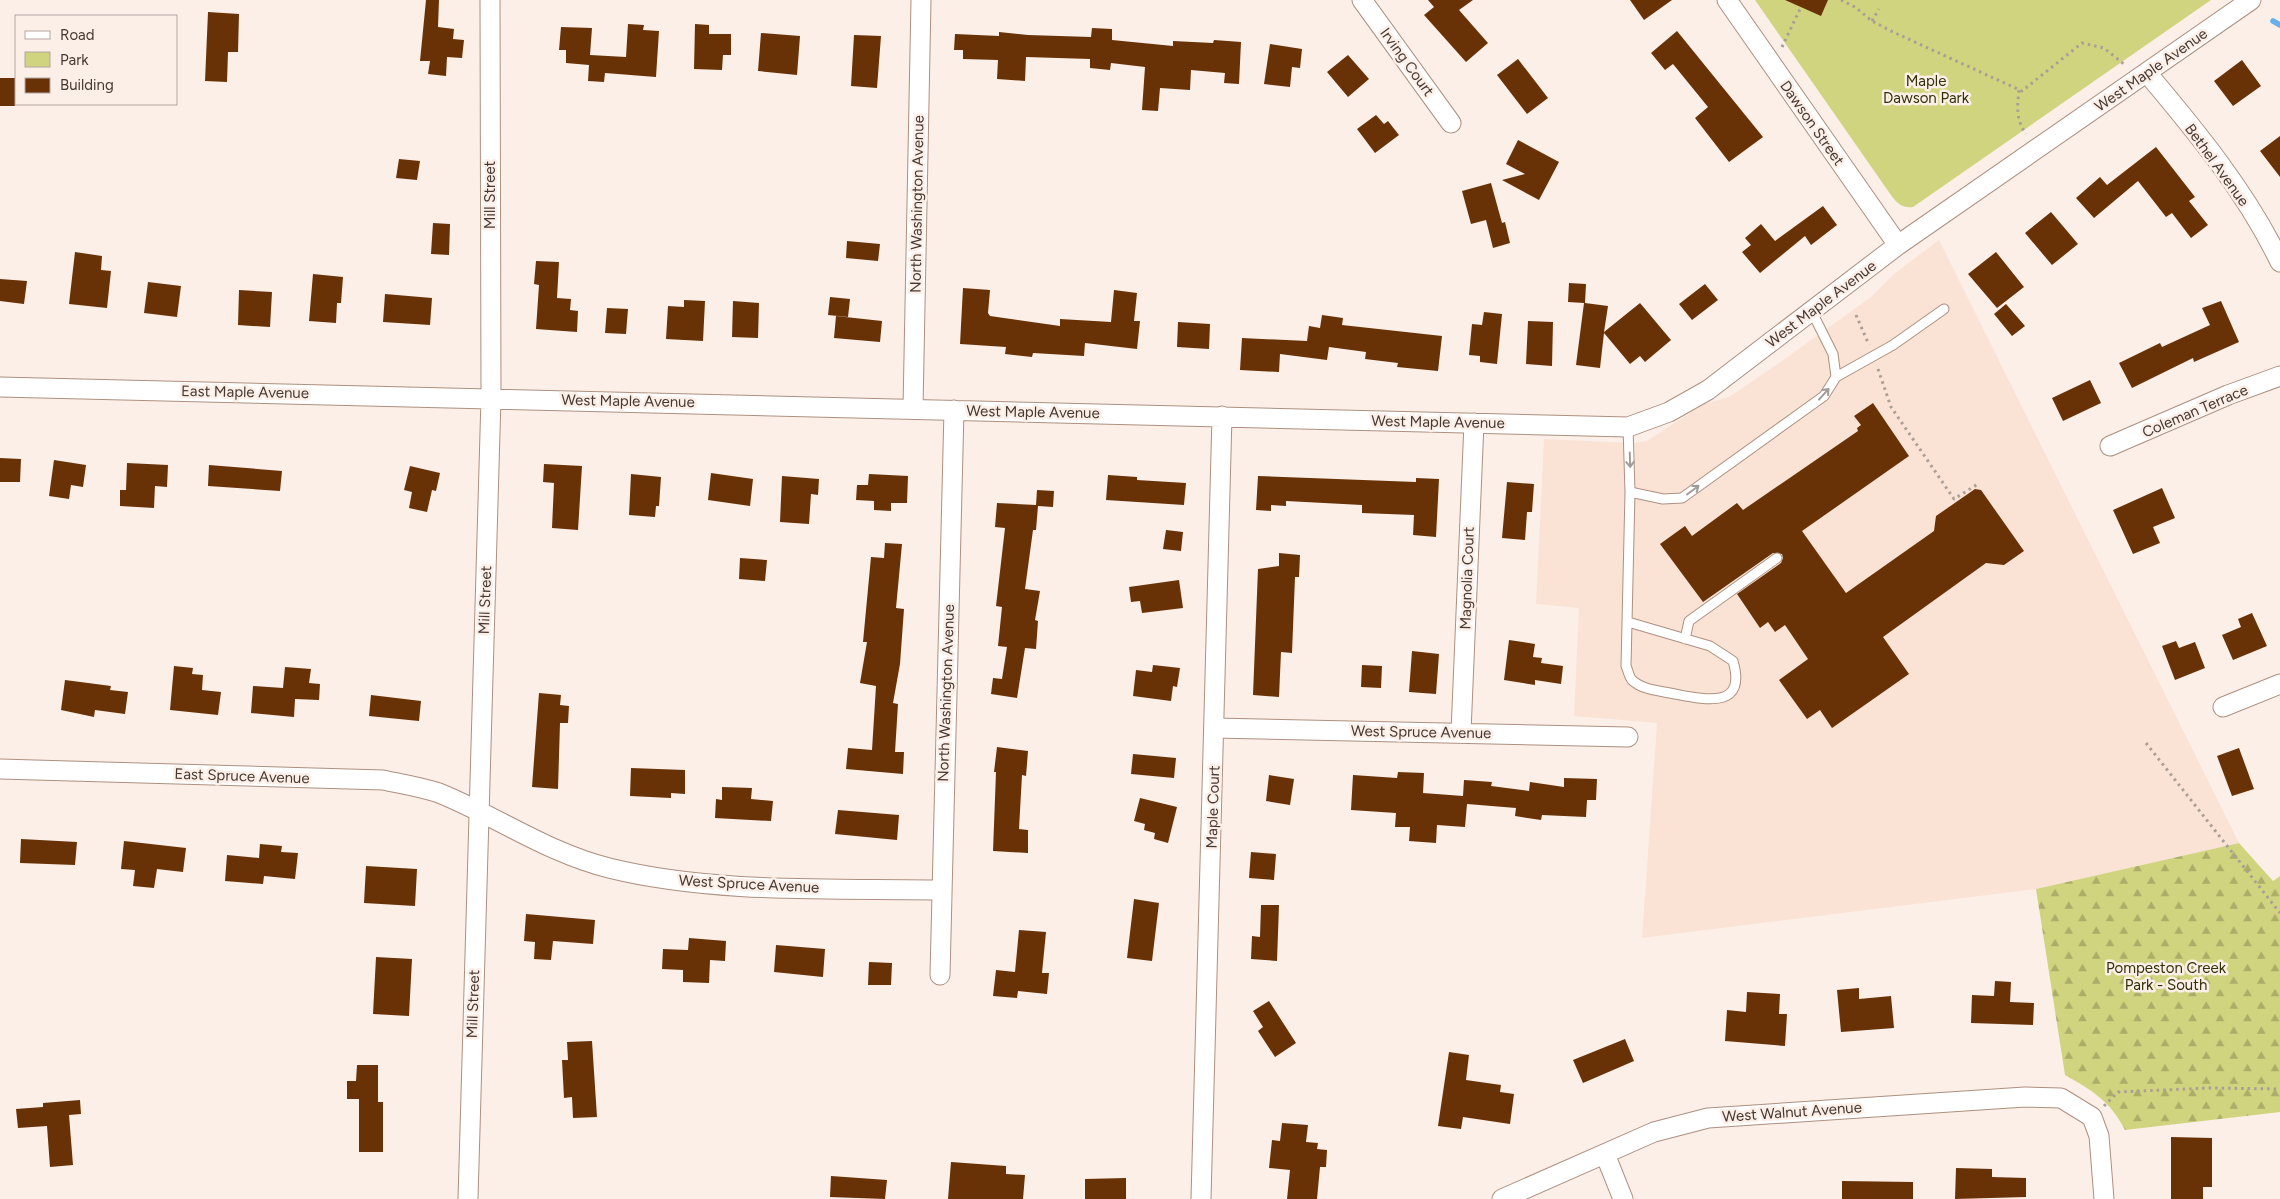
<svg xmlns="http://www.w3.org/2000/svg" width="2280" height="1199" viewBox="0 0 2280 1199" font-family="Figtree,sans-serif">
<defs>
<pattern id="forest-firs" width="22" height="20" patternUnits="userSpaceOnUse" patternTransform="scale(1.25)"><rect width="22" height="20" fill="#d1d47e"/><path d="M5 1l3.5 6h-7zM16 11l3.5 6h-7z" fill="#abad68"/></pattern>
</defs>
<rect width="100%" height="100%" fill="#fcefe8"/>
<path fill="#fae3d5" d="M1939,240L2239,843L2036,889L1642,938L1657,723L1574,716L1579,608L1536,604L1544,439L1633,443L1647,441L1704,404L1729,397L1779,363L1871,297L1894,274Z"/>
<path fill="url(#forest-firs)" d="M2239,843L2273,881L2280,876V1112L2125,1130C2110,1101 2093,1091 2065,1075L2036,889Z"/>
<path fill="#d1d47e" d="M1755,0H2211L1913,207C1899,209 1894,199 1886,188Z"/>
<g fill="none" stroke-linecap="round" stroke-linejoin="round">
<path stroke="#66b0ed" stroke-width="5.5" d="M2273,21L2280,25"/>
</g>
<path fill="#683206" d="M426,0H439L438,27L454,29L453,39L464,40L462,58L447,57L446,76L428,74L430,61H420Z
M1428,0H1473L1459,10L1488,43L1466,62L1424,15L1434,7Z
M1630,0H1672L1644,20Z
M1785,0H1828L1821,16Z
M208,12L239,14L238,52H228L227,82L205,81Z
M628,24L644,25L643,30L659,31L656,77L605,73L604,82L588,81L589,65L566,63V50H559L561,27L592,28L590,55L626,57Z
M695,24L709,25V34H731V55H723L722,70L694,69Z
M1092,28L1112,29V40L1173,46V41L1213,43L1214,40L1241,42L1239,84L1224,83L1225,73L1191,70L1190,90L1160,88L1158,111L1142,110L1145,67L1111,63L1110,70L1090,68V59L1026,57L1025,81L997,79L998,60L963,59V50H954L955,34L999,36V32L1028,35L1091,37Z
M1677,31L1763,137L1729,162L1695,118L1708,107L1673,64L1665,70L1651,53Z
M761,33L800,36L797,75L758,71Z
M854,35L881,36L877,88L851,86Z
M1270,44L1302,49L1300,68L1292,67L1290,87L1264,84Z
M1348,55L1369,79L1348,97L1327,72Z
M1518,59L1548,98L1527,114L1497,75Z
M2242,60L2261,86L2233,106L2214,81Z
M0,78H15V106H0Z
M1376,115L1384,124L1388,121L1399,135L1375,153L1357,129Z
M2280,136V177L2260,151Z
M1518,140L1559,162L1539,200L1502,180L1525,174L1506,164Z
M2156,147L2195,197L2189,201L2208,225L2191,238L2172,213L2166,217L2138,181L2094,218L2076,198L2100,177L2107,185Z
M399,159L420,161L417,180L396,178Z
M1491,183L1502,223L1505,222L1510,243L1493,248L1486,220L1471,224L1462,191Z
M1823,206L1837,225L1811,245L1805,236L1760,273L1742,252L1751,245L1745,238L1761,224L1775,241Z
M2051,212L2078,244L2052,265L2025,233Z
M433,223L450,224L449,255L431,254Z
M847,241L880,244L878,261L846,258Z
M75,252L102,256L101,270L111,271L107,308L69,304Z
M1996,252L2024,287L1997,308L1968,274Z
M536,261L559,262L557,298L571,299L570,310L578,311L577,332L536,329L539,285L534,284Z
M313,274L343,277L341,303H337L336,323L309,321Z
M0,279L27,281L24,304L0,301Z
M148,282L181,286L177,317L144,313Z
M1569,283L1586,284L1585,303L1608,306L1604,332L1640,303L1671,340L1645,362L1640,356L1630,364L1604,333L1600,368L1576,365L1584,303L1568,302Z
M1705,284L1718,300L1692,320L1679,304Z
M963,288L990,290L988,313L990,316L1060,326V319L1111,322L1114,290L1137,293L1134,321H1140L1137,349L1085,343L1084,356L1033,353L1032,357L1005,354L1006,347L960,344Z
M239,290L272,292L270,327L238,325Z
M385,294L432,298L430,325L383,322Z
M830,297L850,299L848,317L828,315Z
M684,300L705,301L703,341L666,339L668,306L684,307Z
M733,301L759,303L758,338L732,337Z
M2221,301L2239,342L2194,362L2193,358L2132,388L2119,363L2160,343L2162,347L2210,325L2202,308Z
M2006,304L2025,326L2012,336L1994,314Z
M607,308L628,309L626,334L605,333Z
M1484,312L1502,314L1497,364L1480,362V356L1469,355L1472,324L1482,325Z
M1322,315L1343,318L1342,325L1442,336L1438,371L1397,367L1398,363L1365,359L1366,352L1329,347L1327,360L1280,354L1279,372L1240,370L1242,338L1307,341L1309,326L1320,328Z
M836,316L882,321L880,342L834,338Z
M1528,321L1553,322L1552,366L1526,364Z
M1178,322L1210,324L1209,349L1177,347Z
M2090,380L2101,403L2063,421L2052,398Z
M1873,403L1909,456L1802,531L1846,593L1934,531L1936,516L1975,489L1981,490L2024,551L2004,565L1986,563L1883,637L1909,674L1832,728L1820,710L1807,719L1779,680L1808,659L1785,625L1775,632L1768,622L1760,628L1737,594L1781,563L1783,558L1782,554L1773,553L1703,602L1660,544L1685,526L1692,536L1737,503L1743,510L1858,431L1857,428L1861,425L1854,416Z
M0,458L21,459L20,482H0Z
M54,460L86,465L83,487L71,485L69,499L49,496Z
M127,463L168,465L167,487L155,486L154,508L120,506V490H126Z
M544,464L582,466L578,530L552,528L554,483L543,482Z
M209,465L282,471L280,491L208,486Z
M410,466L440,473L436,491L432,490L427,512L409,508L412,492L404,490Z
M711,473L753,479L750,506L708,500Z
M631,474L661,477L659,506H656L655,517L629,515Z
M869,474L908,476L907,503H891V511L874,510V501L856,500L857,485H868Z
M1108,475L1137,477V480L1186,483L1184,505L1106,500Z
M782,476L819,479L818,495L811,494L809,524L780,522Z
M1258,476L1416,482V478L1439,479L1436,537L1413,535L1414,515L1362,513V505L1286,501V506L1271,505V511L1256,510Z
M1507,482L1534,484L1532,512H1527L1525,540L1502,538Z
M2162,488L2175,518L2153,527L2160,543L2133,554L2113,510Z
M1037,490L1054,491L1053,507L1038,506L1036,530H1033L1025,589L1040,591L1035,620L1038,621L1036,649L1025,648L1017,698L991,694L993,678L1002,679L1007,647L998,646L1002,607L996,606L1005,528L995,527L997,503L1036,505Z
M1166,530L1183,532L1181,551L1163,549Z
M885,543L902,544L896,608L904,609L900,664L893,703L898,704L895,752H904L903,774L846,769L848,748L872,750L876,686L860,683L867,642H863L871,557L884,558Z
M1279,553L1300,555L1299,577H1295L1292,653L1281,652L1279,697L1253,695L1258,569L1279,566Z
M740,558L767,560L765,581L739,579Z
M1179,580L1183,608L1142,613L1140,601L1131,602L1129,587Z
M2252,613L2267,646L2233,660L2222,635L2241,627L2238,619Z
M1509,640L1535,644L1533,657L1542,658L1541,663L1563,666L1561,684L1535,680V685L1504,680Z
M2176,641L2179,648L2195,642L2205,668L2175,680L2162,646Z
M1412,651L1439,654L1436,694L1409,692Z
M1153,665L1180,668L1177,687L1173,686L1171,701L1133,696L1136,670L1152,672Z
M1362,665L1382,666L1381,688L1361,687Z
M174,666L193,668L192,674L203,675L202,690L221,692L218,715L170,710Z
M285,667L311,669L309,683L320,684L319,700L295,699L294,717L251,713L253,686L283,688Z
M65,680L111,686L110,690L128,692L125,714L95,710L94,717L61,710Z
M539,693L561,695L560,705L569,706L568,723H560L558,789L532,787Z
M371,695L421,701L419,721L369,716Z
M997,747L1028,751L1026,776L1022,775L1019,829L1028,830V853L993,851L996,772H994Z
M2239,748L2254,789L2232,796L2217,756Z
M1133,754L1176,758L1174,778L1131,774Z
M631,768L685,770V794L671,793V798L630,796Z
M1398,772L1424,773L1423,793L1463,796L1464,780L1492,782L1491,786L1529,791L1530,782L1564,787V778L1597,779L1596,800H1587L1586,817L1542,815L1541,820L1515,816L1516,808L1467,804L1465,827L1437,825L1436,843L1409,841L1410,827H1395L1396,813L1351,810L1353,775L1397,778Z
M1269,775L1294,779L1290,805L1266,801Z
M722,787L752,788L751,799L773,801L771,821L715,818L716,799L722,800Z
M1140,798L1177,807L1168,843L1154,839L1155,833L1144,830L1145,824L1134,821Z
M838,810L899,815L897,840L835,834Z
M21,839L77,842L75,865L20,863Z
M124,841L186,848L183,872L157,869L154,888L133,886L135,870L121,869Z
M260,844L282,846L281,852L298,853L295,879L264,876L263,884L225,881L227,855L259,858Z
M1251,852L1276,854L1274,880L1249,878Z
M366,866L417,869L415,906L364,903Z
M1134,899L1159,903L1152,961L1127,958Z
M1261,905H1279L1277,961L1251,959L1252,936L1260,937Z
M526,914L595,920L593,944L553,941L551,960L534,959L535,942L524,941Z
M1019,930L1046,932L1042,973H1049L1047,994L1018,991L1017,998L993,996L996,970L1015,972Z
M689,938L726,941L725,961L710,960L709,983L683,982V970L662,969L663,949L688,950Z
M776,945L825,949L823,977L774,972Z
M376,957L412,959L409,1016L373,1014Z
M869,962L892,963L891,985H868Z
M1995,981L2011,982L2010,1002L2034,1003L2033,1025L1971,1023L1972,995L1994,996Z
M1859,988V999L1891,996L1894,1028L1841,1032L1837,990Z
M1747,992L1780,994L1779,1014H1787L1785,1046L1725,1041L1727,1010L1746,1012Z
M1269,1001L1296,1043L1275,1057L1258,1031L1263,1027L1253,1011Z
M1625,1039L1634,1061L1583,1083L1573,1060Z
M592,1041L597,1117L573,1118L572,1097L564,1098L562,1060H568L567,1042Z
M1449,1052L1469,1055L1466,1080L1501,1085L1500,1092L1514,1094L1510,1124L1463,1117L1461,1129L1438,1126Z
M357,1065H378V1102H383V1152H359V1099H347V1081H356Z
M80,1100L81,1114L69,1115L73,1165L50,1167L47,1126L18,1128L16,1109L43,1107V1103Z
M1282,1123L1308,1125L1306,1142L1318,1143L1317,1149L1327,1150L1326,1167H1320L1317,1199H1287L1290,1170L1269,1168L1272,1140L1280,1141Z
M2171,1137L2212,1138V1187H2203V1199H2171Z
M951,1162L1006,1166V1174L1025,1175L1023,1199H948Z
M1956,1168L1992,1169V1177L2026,1178V1197L1955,1199Z
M831,1176L887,1180L885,1199L830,1197Z
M1126,1178V1199H1085V1179Z
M1842,1181L1913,1182V1199H1842Z"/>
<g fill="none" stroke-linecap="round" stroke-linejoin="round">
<g stroke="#ad907f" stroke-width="11">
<path id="service" d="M1812,312L1833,354L1836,377
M1630,492L1663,499L1682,498L1824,396L1836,377L1893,345L1944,309
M1628,622L1710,646L1733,661C1747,709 1706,700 1675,694C1661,691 1642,690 1632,680C1629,677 1628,670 1626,666L1630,492L1628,427
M1685,639L1689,621L1777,558"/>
</g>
<g stroke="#ad907f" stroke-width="21">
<path id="minor" d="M1362,0L1451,123
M1727,0L1898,245
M2147,73C2196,131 2247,193 2280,262
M0,387L1628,427L1669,412L1708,390L1898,245L2251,0
M913,408L921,0
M2110,446L2228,395L2280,376
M2223,707L2280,684
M1215,728L1628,737
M1461,732L1474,423
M0,769L383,780C402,784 421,787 439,793C496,816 548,853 609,868C714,894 833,888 941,890
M940,975L954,410
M1605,1154L1623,1199
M468,1199L491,398L490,0
M1201,1199L1222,416
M1502,1199L1654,1132L1708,1118L2025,1097L2061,1098L2092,1117L2099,1136L2104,1199"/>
</g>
<path stroke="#ab9e97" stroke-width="3" stroke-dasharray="2.5 4" stroke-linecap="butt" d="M1841,0L1855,7L1872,21L1893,32L2022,91L2082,43L2104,48L2125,65
M1872,21L1879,9
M1782,47L1801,7
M2019,90C2017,107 2016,120 2026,134
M1856,315L1869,345
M1878,369L1891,407L1954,499L1978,484
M2146,743L2280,913
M2104,1106L2118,1092L2210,1088L2280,1089"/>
<use href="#service" stroke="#fff" stroke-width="9"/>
<use href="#minor" stroke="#fff" stroke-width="19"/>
</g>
<defs><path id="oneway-shaft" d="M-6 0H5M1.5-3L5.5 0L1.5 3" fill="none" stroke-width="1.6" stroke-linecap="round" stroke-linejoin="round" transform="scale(1.25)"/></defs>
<g stroke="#a29c98">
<use href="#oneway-shaft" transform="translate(1824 394) rotate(-48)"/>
<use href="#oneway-shaft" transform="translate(1630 460) rotate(88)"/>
<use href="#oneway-shaft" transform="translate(1693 490) rotate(-37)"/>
</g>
<g text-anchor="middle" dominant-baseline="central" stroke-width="5" stroke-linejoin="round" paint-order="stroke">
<g font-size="15" fill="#453831" stroke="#fcefe8">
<text transform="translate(1407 62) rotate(54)">Irving Court</text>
<text transform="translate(2151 70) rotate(-35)">West Maple Avenue</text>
<text transform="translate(1812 123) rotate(55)">Dawson Street</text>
<text transform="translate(2217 165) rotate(54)">Bethel Avenue</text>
<text transform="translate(490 195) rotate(-90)">Mill Street</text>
<text transform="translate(917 204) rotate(-89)">North Washington Avenue</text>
<text transform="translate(1821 304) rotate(-37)">West Maple Avenue</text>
<text transform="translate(245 392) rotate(1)">East Maple Avenue</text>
<text transform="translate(628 401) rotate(1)">West Maple Avenue</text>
<text transform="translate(2195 411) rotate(-23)">Coleman Terrace</text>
<text transform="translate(1033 412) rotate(1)">West Maple Avenue</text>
<text transform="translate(1438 422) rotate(1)">West Maple Avenue</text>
<text transform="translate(1467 578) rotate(-88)">Magnolia Court</text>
<text transform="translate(485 600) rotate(-88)">Mill Street</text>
<text transform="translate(946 693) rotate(-88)">North Washington Avenue</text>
<text transform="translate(1421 732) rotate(1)">West Spruce Avenue</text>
<text transform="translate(242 776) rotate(2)">East Spruce Avenue</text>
<text transform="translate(1213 807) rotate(-88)">Maple Court</text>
<text transform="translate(749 884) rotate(3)">West Spruce Avenue</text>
<text transform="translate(473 1004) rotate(-88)">Mill Street</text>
<text transform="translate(1792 1112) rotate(-4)">West Walnut Avenue</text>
</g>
<g font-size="15" fill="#313108" stroke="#fcefe8">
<text x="1926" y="81">Maple<tspan x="1926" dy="17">Dawson Park</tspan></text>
<text x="2166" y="968">Pompeston Creek<tspan x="2166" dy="17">Park - South</tspan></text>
</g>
</g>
<rect x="15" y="15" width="162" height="90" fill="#fcefe8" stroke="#b3a69f"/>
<rect x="25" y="31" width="25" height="8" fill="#ffffff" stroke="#b3a69f"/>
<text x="60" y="40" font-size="15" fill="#453831">Road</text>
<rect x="25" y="52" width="25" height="15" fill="#d1d47e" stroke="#b3a69f"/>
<text x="60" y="65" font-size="15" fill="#453831">Park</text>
<rect x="25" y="78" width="25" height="15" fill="#683206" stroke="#b3a69f"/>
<text x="60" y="90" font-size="15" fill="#453831">Building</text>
</svg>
